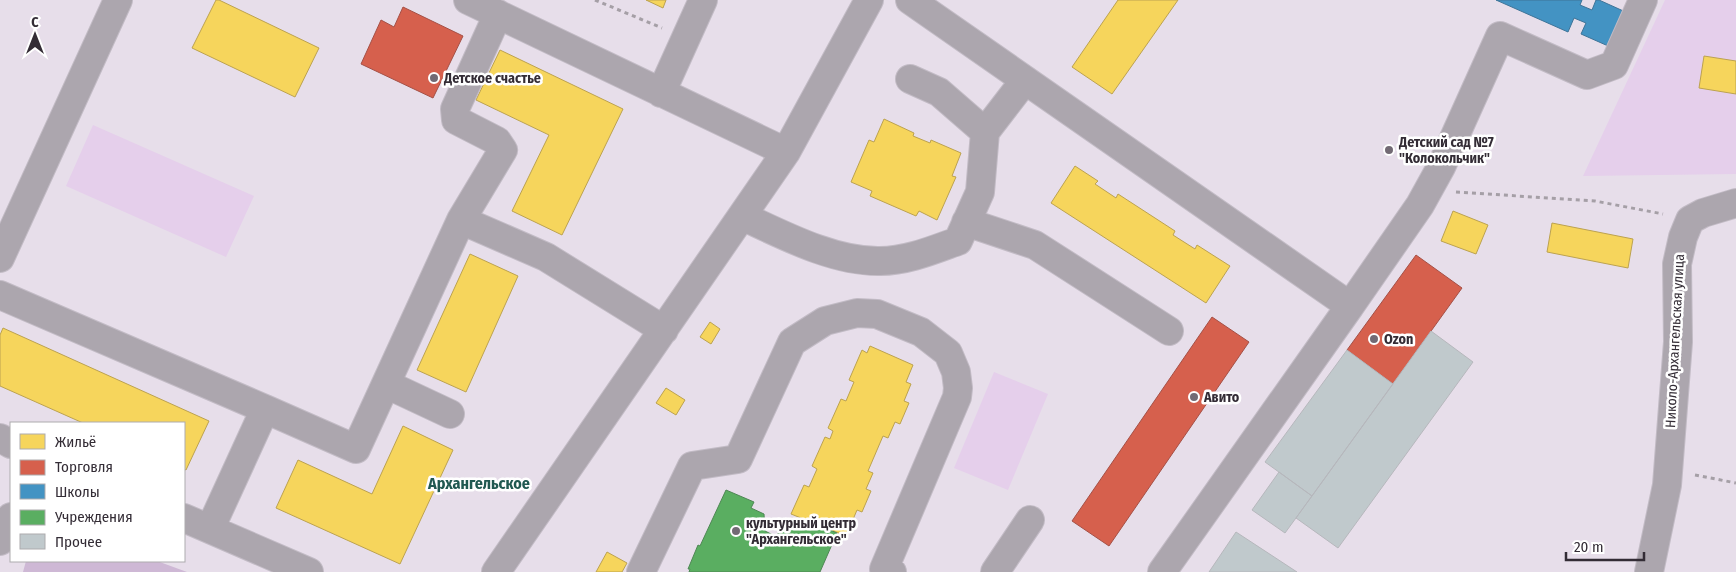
<svg xmlns="http://www.w3.org/2000/svg" width="1736" height="572" viewBox="0 0 1736 572" font-family="'Fira Sans Condensed',sans-serif">
<rect width="100%" height="100%" fill="#e7deea"/>
<path fill="#e5cfeb" d="M1665,0H1736V174L1583,176Z
M93,125L254,196L226,257L66,186Z
M994,372L1048,394L1008,490L954,468Z"/>
<path fill="#ceb8d5" d="M26,561H157L187,572H23Z"/>
<path fill="#f6d55c" stroke="#bca250" d="M216,0H219L319,48L295,97L192,48Z
M646,0H666L663,8Z
M1118,0H1178L1112,94L1072,67Z
M500,50L623,109L562,235L512,211L549,135L476,100Z
M1704,56L1736,61V94L1699,88Z
M884,119L914,133L913,136L930,143L931,140L961,153L952,176L956,177L937,220L919,211L916,216L870,196L872,191L851,182L869,140L874,142Z
M1075,166L1098,181L1095,184L1116,198L1118,194L1175,231L1173,235L1195,249L1197,245L1230,266L1206,303L1051,203Z
M1453,211L1488,225L1476,254L1441,241Z
M1552,223L1633,239L1628,268L1547,252Z
M470,254L518,276L466,392L417,370Z
M710,322L720,329L711,344L700,337Z
M3,328L209,421L186,470L184,469V423H83L0,386V335Z
M870,346L913,365L906,382L911,384L904,401L909,403L900,424L895,422L888,438L883,436L868,471L873,473L866,489L871,491L862,512L857,510L846,536L791,514L804,485L809,487L817,469L812,466L825,437L830,439L833,431L828,428L841,399L846,401L854,382L849,380L862,350L867,353Z
M666,388L685,400L676,415L656,403Z
M403,426L453,450L400,564L276,508L298,460L372,494Z
M607,552L627,563L622,572H596Z"/>
<path fill="#d6604d" stroke="#a55046" d="M403,7L463,36L433,98L361,64L381,20L394,27Z
M1416,255L1462,288L1393,384L1347,350Z
M1212,317L1249,342L1109,546L1072,521Z"/>
<path fill="#4393c3" stroke="#3e7498" d="M1496,0H1582L1580,5L1592,10L1596,0H1599L1630,14L1615,49L1581,34L1586,23L1574,18L1568,32Z"/>
<path fill="#5aae61" stroke="#4e8754" d="M726,490L754,502L751,508L764,514L765,531L775,536L789,525L801,530L806,520L837,533L820,572H689L690,569H688L698,545L700,546Z"/>
<path fill="#c0c9cc" stroke="#b6b7bc" d="M1431,331L1473,362L1338,548L1296,518Z
M1347,350L1393,384L1312,496L1265,462Z
M1279,472L1312,496L1285,533L1252,510Z
M1236,532L1297,572H1209Z"/>
<g fill="none" stroke-linecap="round" stroke-linejoin="round">
<g stroke="#c2bbc5" stroke-width="30">
<path id="minor" d="M468,0L786,152
M910,0L1350,306L1162,572
M910,79L939,92L985,132
M661,93L703,0
M742,216C783,235 834,262 880,261C907,261 933,250 958,241L980,192L985,132L1025,80
M461,220L546,257L664,330
M966,222L1035,245L1169,331
M0,258L118,0
M0,295L265,409
M1350,306L1420,205L1441,167L1500,36L1587,75L1614,65L1643,0
M386,384L450,414
M0,438L11,444
M184,518L309,572
M210,529L265,409L356,449L461,220L503,150L497,141L456,120L455,109L498,14
M0,541L11,517
M496,572L786,152L869,0
M641,572L692,466L738,459L792,342L825,321L857,313L877,314L921,332L948,353L956,372L958,388L957,397L884,569L892,572
M995,572L1030,520
M1649,572L1667,485L1678,342L1677,264L1683,237L1690,220L1703,213L1736,203"/>
</g>
<path stroke="#a59fa6" stroke-width="3" stroke-dasharray="4 4" stroke-linecap="butt" d="M595,0L662,28
M1456,192L1595,201L1663,214
M1695,475L1736,483"/>
<use href="#minor" stroke="#aca6ae" stroke-width="28"/>
</g>
<g fill="#726a74" stroke="#fff" stroke-width="2">
<circle cx="434" cy="78" r="5"/>
<circle cx="1389" cy="150" r="5"/>
<circle cx="1374" cy="339" r="5"/>
<circle cx="1194" cy="397" r="5"/>
<circle cx="736" cy="531" r="5"/>
</g>
<g text-anchor="middle" dominant-baseline="central" stroke-width="5" stroke-linejoin="round" paint-order="stroke">
<g font-size="14" font-weight="bold" fill="#332c35" stroke="#fff" text-anchor="start">
<text x="444" y="78">Детское счастье</text>
<text x="1399" y="142">Детский сад №7<tspan x="1399" dy="16">"Колокольчик"</tspan></text>
<text x="1384" y="339">Ozon</text>
<text x="1204" y="397">Авито</text>
<text x="746" y="523">культурный центр<tspan x="746" dy="16">"Архангельское"</tspan></text>
</g>
<g font-size="14" fill="#332c35" stroke="#fff">
<text transform="translate(1675 341) rotate(-87)">Николо-Архангельская улица</text>
</g>
<g font-size="16" font-weight="bold" fill="#205851" stroke="#fff">
<text x="479" y="483">Архангельское</text>
</g>
</g>
<rect x="10" y="422" width="175" height="140" fill="#ffffff" stroke="#adabae"/>
<rect x="20" y="434" width="25" height="15" fill="#f6d55c" stroke="#adabae"/>
<text x="55" y="447" font-size="15" fill="#332c35">Жильё</text>
<rect x="20" y="460" width="25" height="15" fill="#d6604d" stroke="#adabae"/>
<text x="55" y="472" font-size="15" fill="#332c35">Торговля</text>
<rect x="20" y="484" width="25" height="15" fill="#4393c3" stroke="#adabae"/>
<text x="55" y="497" font-size="15" fill="#332c35">Школы</text>
<rect x="20" y="510" width="25" height="15" fill="#5aae61" stroke="#adabae"/>
<text x="55" y="522" font-size="15" fill="#332c35">Учреждения</text>
<rect x="20" y="534" width="25" height="15" fill="#c0c9cc" stroke="#adabae"/>
<text x="55" y="547" font-size="15" fill="#332c35">Прочее</text>
<g transform="translate(35 35)" stroke="#ffffff" stroke-width="4" paint-order="stroke">
<path d="M0-4L9 19L0 12L-9 19Z" fill="#332c35"/>
<text y="-8" font-size="14" font-weight="bold" text-anchor="middle" fill="#332c35">С</text>
</g>
<path d="M1566 552v8h78v-8" fill="none" stroke="#332c35" stroke-width="2.5"/>
<text x="1574" y="552" font-size="15" fill="#332c35" stroke="#ffffff" stroke-width="4" paint-order="stroke">20 m</text>
</svg>
